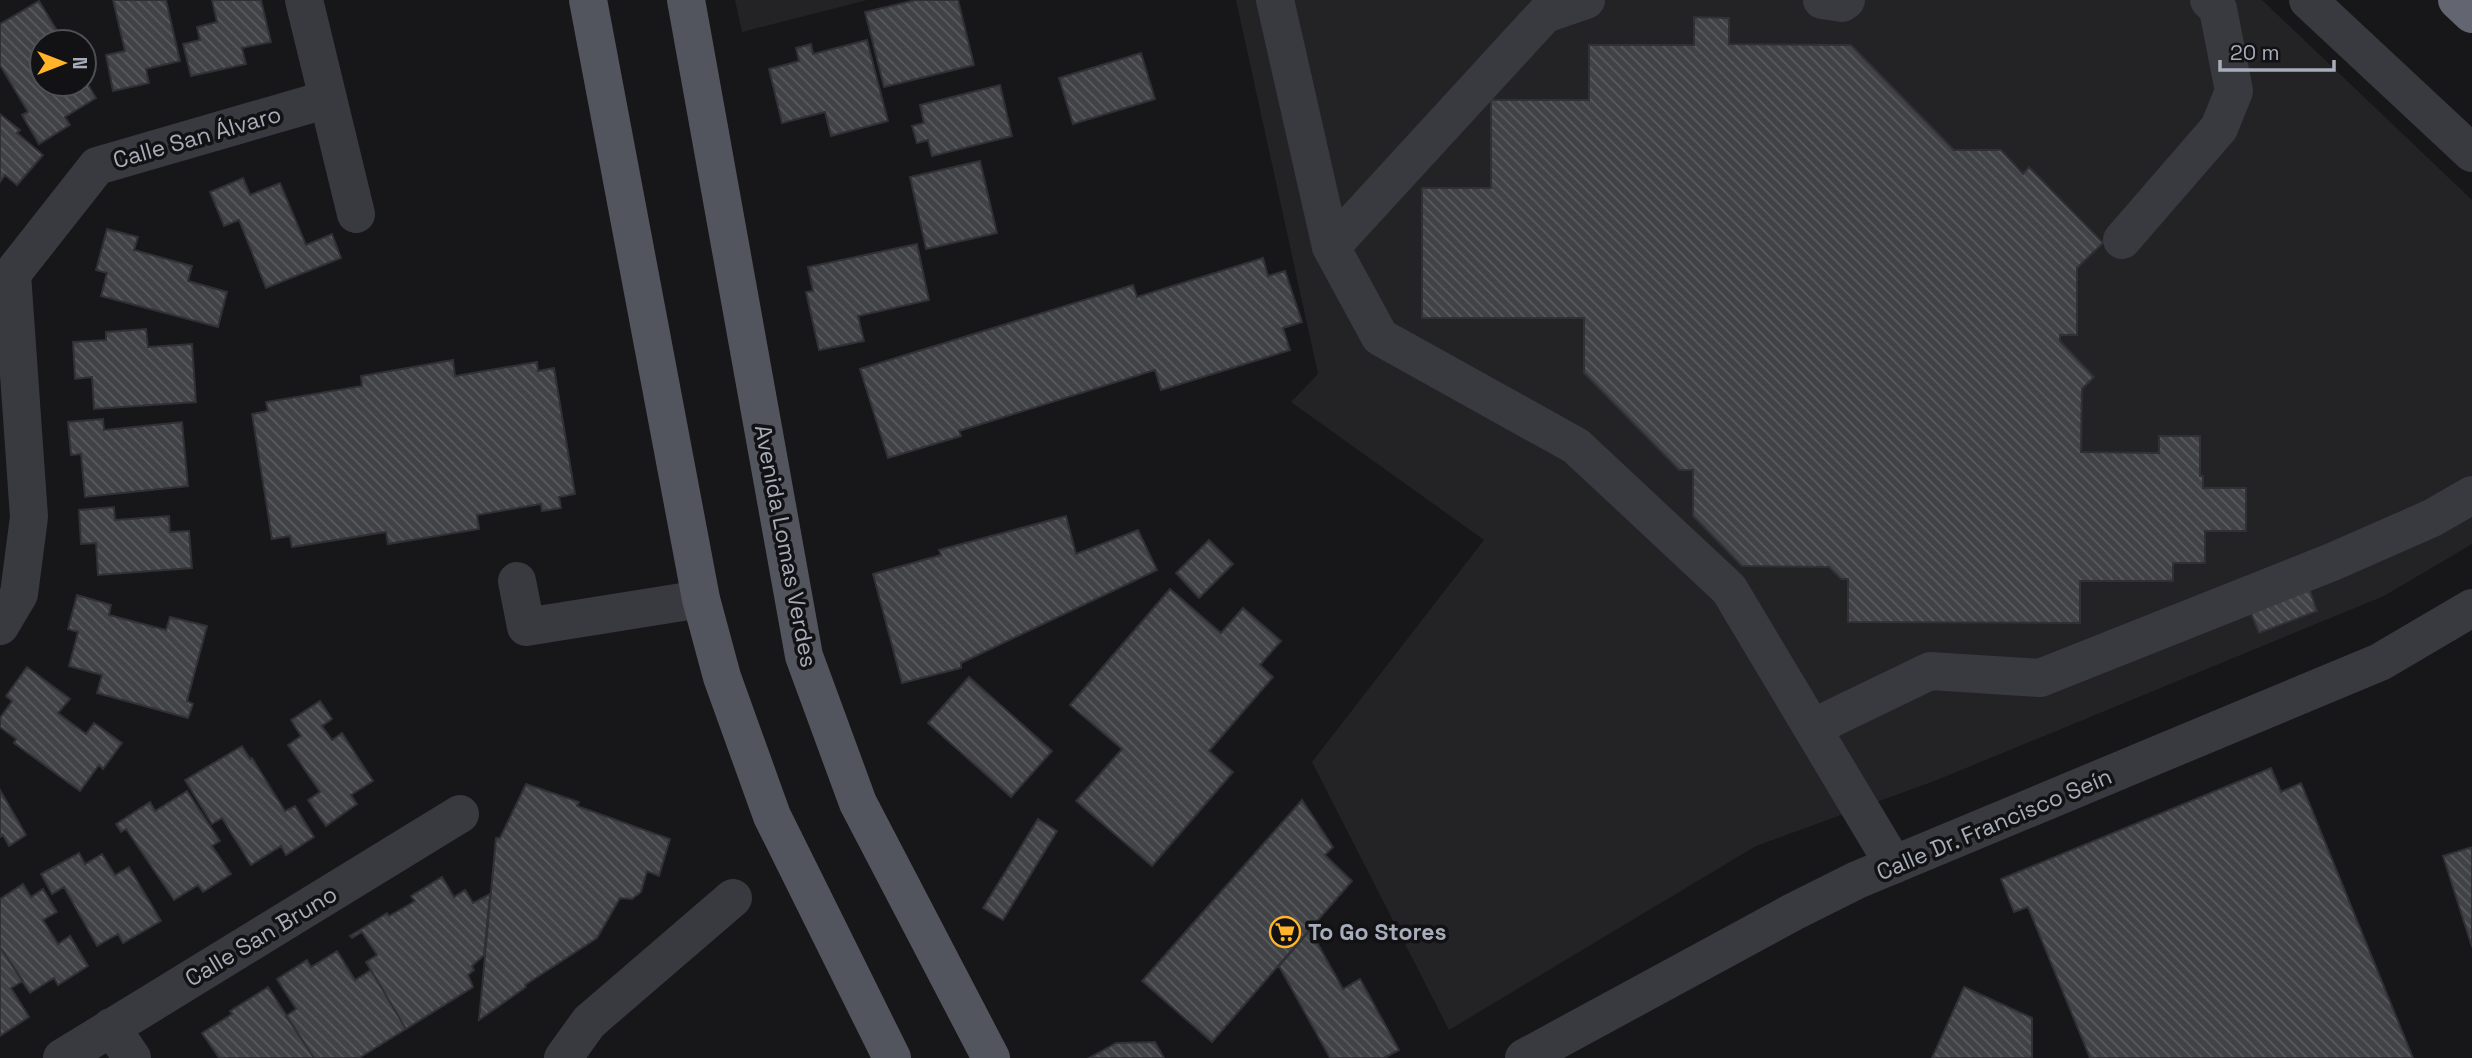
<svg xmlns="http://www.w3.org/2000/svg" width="2472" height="1058" viewBox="0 0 2472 1058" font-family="'Space Grotesk',sans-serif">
<defs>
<pattern id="building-back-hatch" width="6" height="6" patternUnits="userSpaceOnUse" patternTransform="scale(1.75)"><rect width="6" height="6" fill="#404246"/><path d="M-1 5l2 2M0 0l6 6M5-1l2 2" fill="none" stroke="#595b5f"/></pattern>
</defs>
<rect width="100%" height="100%" fill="#171719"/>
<path fill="#232326" d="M735,0H867L742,32Z
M1236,0H2262L2472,200V544L2384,596L1937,780L1756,846L1449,1030L1312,762L1484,540L1291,402L1318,374Z"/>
<path fill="url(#building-back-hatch)" stroke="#303035" stroke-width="2" d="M113,0H166L180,61L146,69L149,83L113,91L106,55L125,51Z
M212,0H261L271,42L242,48L246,64L191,76L183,44L200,40L197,27L217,22Z
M916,0H958L974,65L884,87L865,12Z
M39,1L64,42H42V84H84V78L96,98L65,117L70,125L39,144L22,115L28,112L0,65V24Z
M1694,17L1729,18V44L1851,45L1954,150H2001L2023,174L2029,167L2103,243L2077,268V335H2060V341L2094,377L2082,389L2081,452L2159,453V436H2200V476H2203V488H2246V531H2205V563H2173V581H2080V623L1848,622V579H1841L1829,567L1742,566L1693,516V470H1679L1584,373V318H1422V188H1491V100H1589V45H1694Z
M867,40L888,121L831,136L825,112L782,123L769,69L799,61L796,48L811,44L813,54Z
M1141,53L1155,99L1073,124L1059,78Z
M1000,85L1012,136L932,156L928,140L917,143L912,126L924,123L920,105Z
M0,114L20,130L17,133L43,155L17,185L5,175L0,182Z
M980,161L997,233L926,249L910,177Z
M243,178L250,195L280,183L306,245L332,234L341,258L266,288L239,220L224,226L210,192Z
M107,229L138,237L134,250L192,266L188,281L227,292L218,327L101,296L107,273L96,270Z
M917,244L929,300L858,316L864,341L819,350L806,292L813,291L808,267Z
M1263,258L1268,276L1285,271L1302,322L1283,328L1290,350L1161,390L1155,370L959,431L961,436L888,458L860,369L1133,285L1137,297Z
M146,329L148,347L192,344L196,402L94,409L92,377L75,379L73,342L106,340V332Z
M453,360L455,376L537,362L538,371L554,368L575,494L559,497L561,508L542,511L541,504L477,515L479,529L388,544L386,532L292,547L290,536L272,539L252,414L268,411L266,402L362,386L361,376Z
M103,419L104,430L182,422L188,486L85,497L81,454L71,455L68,422Z
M114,507L115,520L169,516L170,532L189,531L192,568L98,575L96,543L81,544L79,510Z
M1066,516L1076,554L1138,530L1157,570L961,663V668L902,683L873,574L941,555L939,550Z
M1209,540L1233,564L1199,598L1176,573Z
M2308,585L2317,611L2259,633L2249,608Z
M1170,589L1221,633L1243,608L1281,641L1260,665L1273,677L1209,751L1233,772L1152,866L1076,801L1122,749L1070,705Z
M77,595L111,605L109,615L166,630L170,617L207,626L187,701L193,704L188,718L97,693L102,675L69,666L78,632L68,629Z
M27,667L70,699L58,713L86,734L94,723L122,743L103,769L99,765L80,791L14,743L16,739L0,727V718L12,701L6,696Z
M969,677L1052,751L1011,797L928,723Z
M320,701L332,719L322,726L332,740L342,733L373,781L351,795L357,804L326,826L308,800L320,792L288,745L301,736L291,720Z
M242,746L250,759L252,758L285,811L295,806L314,837L286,855L281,846L251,865L222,818L212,824L185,780Z
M2271,768L2281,792L2301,783L2413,1058H2090L2028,907L2014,912L2001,879Z
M526,784L579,802L577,806L670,839L659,876L647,871L641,892L632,899L620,898L597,938L525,985L526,987L479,1020L496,838H500Z
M0,790L26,835L9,846L3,835L0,837Z
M187,791L220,841L212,846L231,874L203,892L198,885L174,900L126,829L121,832L116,824L150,802L155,811Z
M1302,800L1333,847L1325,855L1352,881L1212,1042L1142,981Z
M1038,819L1057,831L1003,920L983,908Z
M2472,847V947L2443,856Z
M79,853L85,864L102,854L115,875L129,867L161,921L123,943L118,934L97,946L64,887L52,894L41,874Z
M442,877L454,897L465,890L473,903L490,894L484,955L472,966L474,970L468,975L473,987L406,1029L366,962L377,955L362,932L352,938L350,936L387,913L389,916L415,901L411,896Z
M23,884L31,897L43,889L57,912L43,920L58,944L70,936L88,966L58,985L54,978L30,993L0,947V899Z
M1310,930L1343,989L1360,979L1399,1050L1384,1058H1330L1279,966Z
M0,947L23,981L11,988L29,1017L0,1036Z
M337,951L355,980L371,970L406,1029L359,1058H314L286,1016L296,1009L277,979L307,960L311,967Z
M268,987L314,1058H219L202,1033L232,1014L230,1011Z
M1964,987L2032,1018V1058H1932Z
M1155,1042L1164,1058H1089L1116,1043Z"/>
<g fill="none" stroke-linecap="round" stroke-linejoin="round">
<path stroke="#393a40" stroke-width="38" d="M304,0L356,214
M1275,0L1331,247L1380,337L1576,446L1729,589L1894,865
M1822,0L1842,3L1846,0
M2308,0L2472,153
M2122,240L2219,128L2234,91L2218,9L2209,0
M1331,247L1545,14L1586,0
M517,581L526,627L701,599
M0,626L19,594L29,517L12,274L97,166L328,99
M1812,728L1930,671L2040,678L2332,562L2432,518L2472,495
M111,1027L132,1058
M62,1058L460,814
M563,1058L589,1022L733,898
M1524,1058L1793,912L1857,880L2380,662L2472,608"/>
<path stroke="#53555e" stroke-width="38" d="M588,0L701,599L722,677L772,816L892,1058
M686,0L804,656L858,803L991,1058"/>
<path stroke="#636670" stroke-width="38" d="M2457,0L2472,14"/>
</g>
<defs>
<g id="supermarket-ring" transform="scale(1.575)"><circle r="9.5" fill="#121214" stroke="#ffb429" stroke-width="1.5"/><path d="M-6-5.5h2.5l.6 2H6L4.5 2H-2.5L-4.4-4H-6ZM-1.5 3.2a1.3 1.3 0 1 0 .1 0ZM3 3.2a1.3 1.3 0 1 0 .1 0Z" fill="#ffb429"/></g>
</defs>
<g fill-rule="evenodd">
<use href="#supermarket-ring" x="1285" y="932"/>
</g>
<g text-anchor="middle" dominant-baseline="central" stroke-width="7" stroke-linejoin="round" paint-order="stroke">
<g font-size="23" fill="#a7adba" stroke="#121214">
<text transform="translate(197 137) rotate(-16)">Calle San Álvaro</text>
<text transform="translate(786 546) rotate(79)">Avenida Lomas Verdes</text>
<text transform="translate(1994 824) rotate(-23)">Calle Dr. Francisco Seín</text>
<text transform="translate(261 936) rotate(-31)">Calle San Bruno</text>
</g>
<g font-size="23" font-weight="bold" fill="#a7adba" stroke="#121214" text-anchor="start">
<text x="1308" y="932">To Go Stores</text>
</g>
</g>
<g transform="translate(63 63) rotate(90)"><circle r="33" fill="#121214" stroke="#4e5056" stroke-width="2"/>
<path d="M0-5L12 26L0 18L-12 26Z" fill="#ffb429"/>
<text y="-10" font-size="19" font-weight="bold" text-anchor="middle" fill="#a7adba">N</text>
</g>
<path d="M2220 60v10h114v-10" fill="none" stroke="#a7adba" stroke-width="3.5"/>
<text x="2230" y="60" font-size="21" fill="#a7adba" stroke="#121214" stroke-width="5" paint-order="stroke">20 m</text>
</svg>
